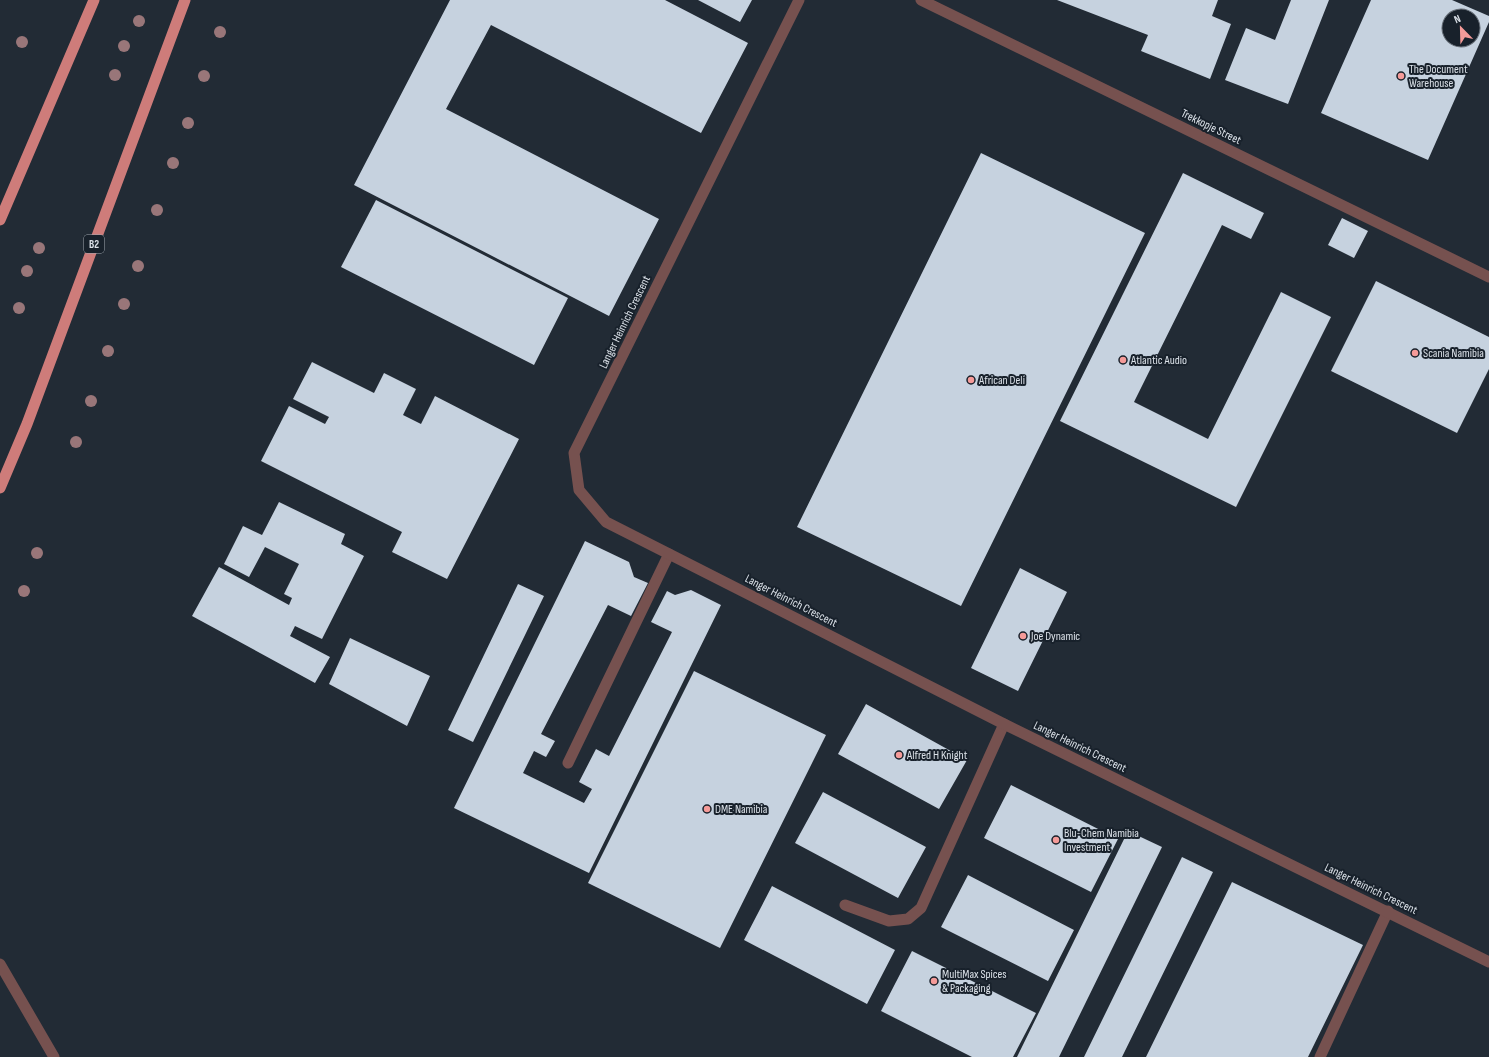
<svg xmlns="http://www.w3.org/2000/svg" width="1489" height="1057" viewBox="0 0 1489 1057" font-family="'Sofia Sans Condensed',sans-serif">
<rect width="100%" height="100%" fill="#222b35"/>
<path fill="#c6d2df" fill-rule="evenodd" d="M450,0H665L748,43L701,133L491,25L446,109L659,219L609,316L354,185Z
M698,0H752L740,22Z
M1057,0H1218L1212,16L1231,24L1210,79L1141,51L1148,35Z
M1291,0H1329L1288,104L1225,80L1246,28L1275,40Z
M1371,0H1452L1489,16V22L1428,160L1321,113ZM1449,16H1473V40H1449Z
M981,153L1145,233L961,606L797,527Z
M1183,173L1264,213L1251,239L1222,225L1134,402L1208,439L1281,292L1331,317L1236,507L1060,421Z
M376,200L568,298L534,365L341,267Z
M1342,218L1368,231L1354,258L1328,245Z
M1376,281L1489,337V369L1457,433L1331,371Z
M312,362L374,393L384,373L416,389L403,415L421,424L435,396L519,439L447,579L392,552L402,532L261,461L289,406L325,424L329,417L293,399Z
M279,502L345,534L341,544L364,556L322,639L295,626L290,636L330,657L315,683L192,616L219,567L289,605L292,598L284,594L299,564L265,547L249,577L224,564L243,526L262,535Z
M585,541L629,562L634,577L648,583L631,616L608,605L541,734L555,741L546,757L534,751L523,773L584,803L592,789L579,782L596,749L609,756L672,632L651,622L667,591L675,595L691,590L721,605L589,873L454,808Z
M1020,568L1067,592L1018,691L971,668Z
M518,584L544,596L473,742L448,730Z
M350,638L430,676L407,726L329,684Z
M694,671L826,735L720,948L588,883Z
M866,704L967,760L939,809L838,754Z
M1011,785L1118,839L1091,892L984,838Z
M823,792L926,847L898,898L795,843Z
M1128,831L1162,847L1059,1057H1017Z
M1182,857L1213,872L1122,1057H1084Z
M968,875L1074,930L1048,981L941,927Z
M1232,882L1363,945L1308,1057H1146Z
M772,886L895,950L867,1004L744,940Z
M912,951L1036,1013L1013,1057H972L881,1011Z"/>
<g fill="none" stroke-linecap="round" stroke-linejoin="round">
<path stroke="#76514f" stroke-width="11" d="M568,763L669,554
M845,905L889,921L908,919L921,908L1004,724
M0,964L54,1057
M1320,1057L1388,911"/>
<path stroke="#76514f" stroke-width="11" d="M799,0L574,453L579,490L606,522L1004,724L1489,962
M921,0L1489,277"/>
<path stroke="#ce7c7a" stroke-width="11" d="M0,220L94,0
M0,488L27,424L185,0"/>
</g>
<g fill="#997679">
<circle cx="139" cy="21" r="6"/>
<circle cx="220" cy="32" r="6"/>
<circle cx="22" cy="42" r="6"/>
<circle cx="124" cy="46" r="6"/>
<circle cx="115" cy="75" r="6"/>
<circle cx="204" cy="76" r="6"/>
<circle cx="188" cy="123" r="6"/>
<circle cx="173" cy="163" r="6"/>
<circle cx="157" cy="210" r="6"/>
<circle cx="39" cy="248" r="6"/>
<circle cx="138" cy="266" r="6"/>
<circle cx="27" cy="271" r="6"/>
<circle cx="124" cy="304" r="6"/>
<circle cx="19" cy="308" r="6"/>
<circle cx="108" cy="351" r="6"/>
<circle cx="91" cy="401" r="6"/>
<circle cx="76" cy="442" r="6"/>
<circle cx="37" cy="553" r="6"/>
<circle cx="24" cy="591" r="6"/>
</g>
<g fill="#f59b99" stroke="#18212b" stroke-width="1.5">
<circle cx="1401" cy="76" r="4"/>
<circle cx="1415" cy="353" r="4"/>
<circle cx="1123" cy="360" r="4"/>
<circle cx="971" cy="380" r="4"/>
<circle cx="1023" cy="636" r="4"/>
<circle cx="899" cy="755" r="4"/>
<circle cx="707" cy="809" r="4"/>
<circle cx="1056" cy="840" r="4"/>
<circle cx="934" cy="981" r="4"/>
</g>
<g text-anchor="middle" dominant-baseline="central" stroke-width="4" stroke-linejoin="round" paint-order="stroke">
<rect fill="#18212b" stroke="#a0a7af" stroke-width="1" x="84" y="235" width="20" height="18" rx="3"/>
<g font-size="11" font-weight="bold" fill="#dbe1e8">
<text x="94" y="244">B2</text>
</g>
<g font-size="12" fill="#dbe1e8" stroke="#18212b" text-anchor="start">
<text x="1409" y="69">The Document<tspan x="1409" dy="14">Warehouse</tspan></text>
<text x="1423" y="353">Scania Namibia</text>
<text x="1131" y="360">Atlantic Audio</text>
<text x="979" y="380">African Deli</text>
<text x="1031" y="636">Joe Dynamic</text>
<text x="907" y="755">Alfred H Knight</text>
<text x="715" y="809">DME Namibia</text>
<text x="1064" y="833">Blu-Chem Namibia<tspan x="1064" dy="14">Investment</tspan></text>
<text x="942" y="974">MultiMax Spices<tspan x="942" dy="14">&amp; Packaging</tspan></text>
</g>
<g font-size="12" fill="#dbe1e8" stroke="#18212b">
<text transform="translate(1211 127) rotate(26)">Trekkopje Street</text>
<text transform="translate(625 322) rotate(-64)">Langer Heinrich Crescent</text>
<text transform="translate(791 601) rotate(27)">Langer Heinrich Crescent</text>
<text transform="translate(1080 747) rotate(26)">Langer Heinrich Crescent</text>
<text transform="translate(1371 889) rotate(26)">Langer Heinrich Crescent</text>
</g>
</g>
<g transform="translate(1461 28) rotate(337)"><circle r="19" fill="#18212b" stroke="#666e77"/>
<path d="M0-3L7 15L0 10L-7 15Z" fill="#f59b99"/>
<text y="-6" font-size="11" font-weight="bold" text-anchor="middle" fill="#dbe1e8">N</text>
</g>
</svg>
